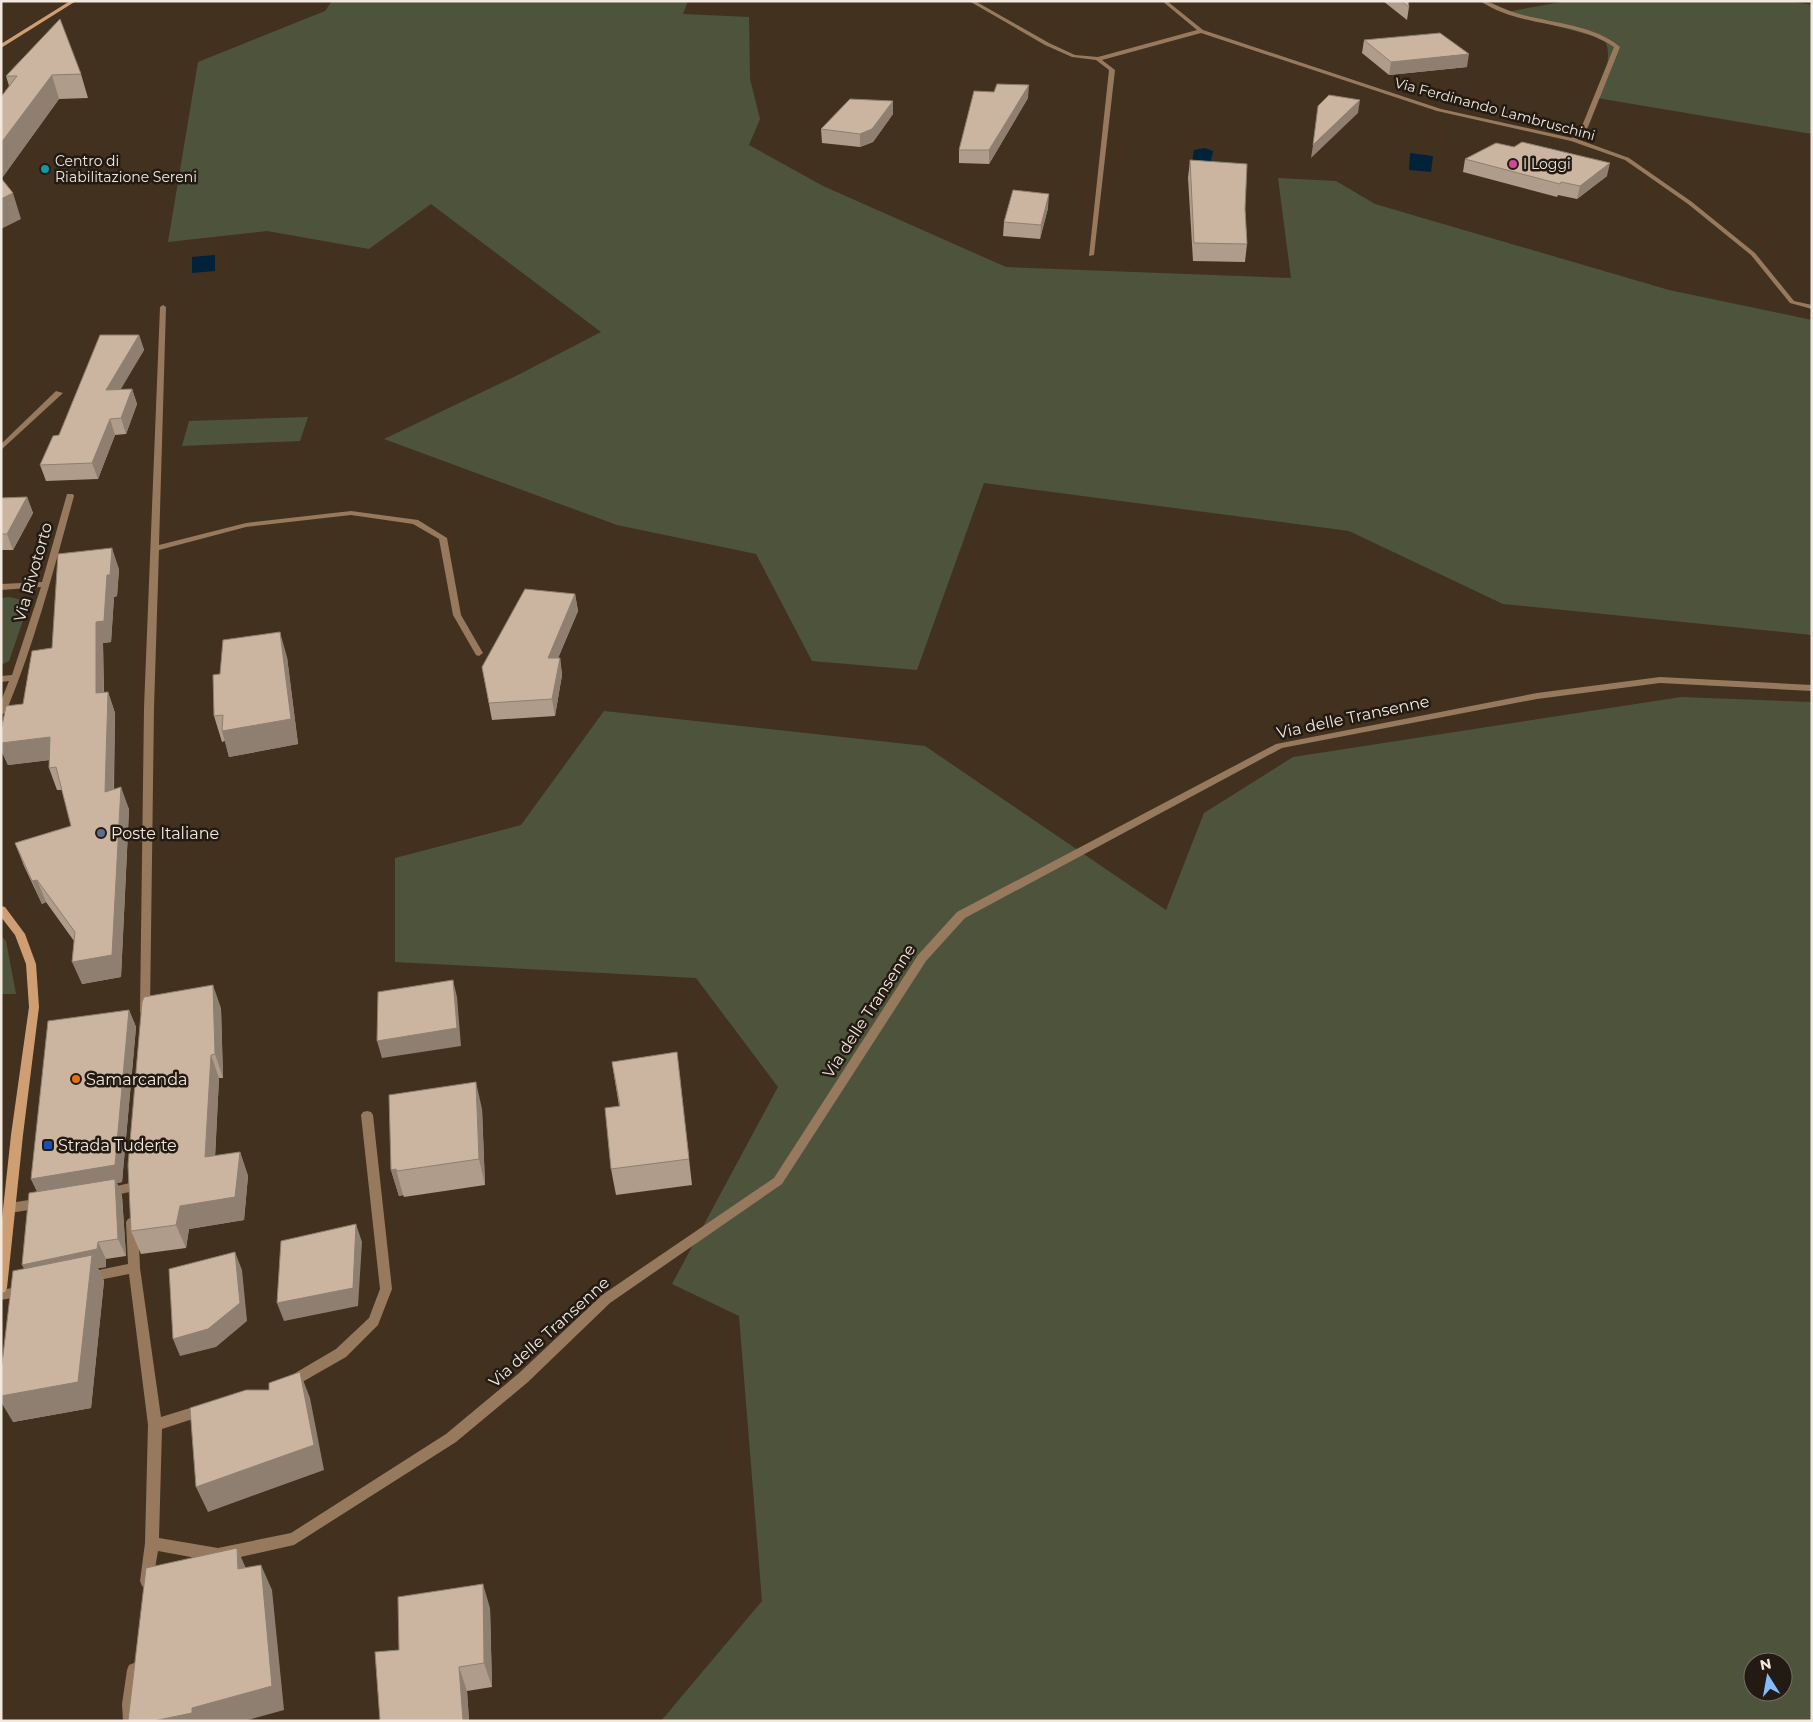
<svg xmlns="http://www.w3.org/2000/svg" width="1813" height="1722" viewBox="0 0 1813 1722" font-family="Montserrat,sans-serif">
<rect width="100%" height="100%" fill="#42311f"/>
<path fill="#4e543c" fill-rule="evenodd" d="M332,1H688L683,14L749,17L750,79L760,119L749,145L823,186L1006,267L1291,278L1278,178L1336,181L1375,204L1669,290L1812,320V635L1503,604L1349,531L984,483L917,670L812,661L756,554L617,525L384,439L516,376L601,332L431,204L369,249L267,231L168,242L198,62L325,11Z
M1567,1H1791L1812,5V134L1597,98C1603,82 1614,55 1604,39L1506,12Z
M308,417L300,441L182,446L189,421Z
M9,597L22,600L27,609L9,661L1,665V598Z
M1681,697L1812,702V1721H661L762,1601L739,1316L672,1284L778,1087L696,978L395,962V858L521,825L604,711L925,746L1166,910L1204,813L1293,757ZM1753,1662H1783V1692H1753Z
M1,936L6,941L16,994H2Z"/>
<path fill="#01223b" d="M1205,148L1213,151L1210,164L1192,163L1194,150Z
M1410,153L1433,156L1431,172L1409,170Z
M215,255V271L192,273V257Z"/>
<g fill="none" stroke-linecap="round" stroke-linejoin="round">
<path fill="#97795e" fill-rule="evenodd" d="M969,1H975L1049,43L1075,55L1098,57L1197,30L1162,1H1167L1203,30L1441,109L1572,138L1582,126L1614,47C1574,20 1520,28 1480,1C1492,1 1504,10 1516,13C1548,23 1594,24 1620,47L1588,127L1577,139L1629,158L1692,202L1755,253L1794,301L1812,305V309L1790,303L1751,255L1688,204L1625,160L1571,141L1437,111L1201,33L1102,60L1115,70L1094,255L1089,256L1109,70L1096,60L1072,57L1045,45Z
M163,305L166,307L159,545L246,523L351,511L418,520L447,538L461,615L483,653L479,656L476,655L453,615L439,539L413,524L351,515L246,527L159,550L154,708L150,1011L149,1014H141L140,1011L144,708L160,307Z
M56,391L63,393L1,450V444Z
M67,494H73L74,496C54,569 35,642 6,712L1,715V701L9,681L1,682V676L12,675L41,587L1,590V584L42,582Z
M1660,677L1812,685V691L1660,683L1537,699L1282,748L965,918L926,961L782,1184L610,1303L528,1382L456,1442L294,1545L218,1562L158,1551L152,1586L147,1588L142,1586L140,1581L145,1543L148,1425L129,1274L89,1282L85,1281L83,1277L85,1273L89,1272L128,1264L126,1222L128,1219L132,1217L136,1219L138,1222L140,1268L161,1417L203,1404L208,1406L210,1410L208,1414L162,1429L159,1538L218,1548L291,1533L446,1434L518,1374L602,1295L774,1178L918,955L957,912L1276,744L1537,693Z
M367,1111L371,1112L373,1115L392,1289L378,1325L346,1357L290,1389L285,1387L283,1383L285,1379L336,1349L369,1318L380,1289L361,1115L363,1112Z
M130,1183L134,1185L136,1188L134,1191L107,1197L103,1195L101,1192L103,1189Z
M41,1198L45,1200L47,1203L45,1206L41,1208L10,1213L6,1211L4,1208L6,1205L10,1203Z
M23,1286L27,1287L29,1291L27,1295L1,1300V1290Z
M134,1663L139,1665L141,1670L136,1704L137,1721H123L122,1704L127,1670L129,1665Z"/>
<path fill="#cf9f73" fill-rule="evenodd" d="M70,1H76L1,48V44Z
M1,906L5,907L25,934L36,964L39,1007L23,1135L7,1288L5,1292L1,1293V1228L11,1135L29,1007L26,964L15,935L1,917Z"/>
</g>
<path fill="#af9c8a" d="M1383,1H1408L1409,7L1407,20Z
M1364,40L1467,67L1389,75L1362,53Z
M81,74L88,98L59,99L2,178H1V97L9,86L6,76Z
M1028,98L989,164L959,163V150Z
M893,101V114L873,142L860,147L822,143L821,129Z
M1465,159L1607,176L1577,199L1558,195L1557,197L1463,172Z
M1190,160L1245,209L1247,244L1245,262L1193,261L1188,178Z
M1048,208L1040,239L1003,236L1004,222Z
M139,335L144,350L120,389H132L137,404L126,434L115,435L98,479L46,481L40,465L59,435Z
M27,497L33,513L13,550H1V498Z
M119,569L117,596L114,597L111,642L103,643L104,692H108L115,713L114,790L129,809L121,977L82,984L74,941L46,902L42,904L24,866L15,843L71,826L62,790H57L49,768V760L8,765L1,750V731L23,704L52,648Z
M575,594L578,611L558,658H560L562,675L555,716L492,720L482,667Z
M287,657L298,744L229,757L225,741L222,742L214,716L220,674Z
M221,1008L223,1078H219L215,1156L240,1152L248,1176L244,1220L189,1229L186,1248L141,1254L131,1231Z
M129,1010L136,1027L122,1182L117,1183L122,1196L126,1256L106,1259V1267L98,1268L104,1281L91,1408L13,1422L24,1269L37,1191L31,1179Z
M677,1052L692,1185L616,1195L611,1169L619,1106L612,1062Z
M482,1109L485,1185L404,1197L403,1195L399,1196L391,1170Z
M490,1608L492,1687L467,1691L469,1721H380L399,1650Z"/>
<path fill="#8e7f70" d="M1469,54L1467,67L1389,75L1391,62Z
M52,75L59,99L2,178L1,175V143Z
M1029,85L1028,98L989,164V150Z
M1360,100L1358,113L1311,158L1313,145Z
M893,101V114L873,142L860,147V134Z
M1610,163L1607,176L1577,199L1580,186Z
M13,193L21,219L1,229V199Z
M1049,194L1048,208L1040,239L1041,225Z
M139,335L144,350L111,406L106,390Z
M132,389L137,404L126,434L121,418Z
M110,419L115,435L98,479L92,463Z
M27,497L33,513L13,550L7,534Z
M112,548L119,569L117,596L114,597L111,642L103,643L104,715L96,693V622L107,575Z
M575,594L578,611L551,675L548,658Z
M280,632L287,657L298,744L229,757L222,731Z
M560,658L562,675L555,716L552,699Z
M108,692L115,713L113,814L105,792Z
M50,737L59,759L8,765L1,750V743Z
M121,787L129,809L121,977L82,984L72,962Z
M37,880L46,902L42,904L32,881Z
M453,980L457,997L461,1046L382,1058L377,1041Z
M213,985L221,1008L223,1078L215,1054Z
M129,1010L136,1027L122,1182L117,1183L122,1196L126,1256L118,1239L39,1196L31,1179Z
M211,1055L219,1078L214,1180L205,1157Z
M476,1082L482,1109L485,1185L479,1159Z
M240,1152L248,1176L244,1220L189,1229L186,1248L176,1225L180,1206Z
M396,1169L403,1195L399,1196L391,1170Z
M356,1224L362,1242L358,1306L284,1321L277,1303Z
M98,1242L106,1259V1267L98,1268L104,1281L91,1408L13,1422L1,1402V1396L31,1282L22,1265Z
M235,1252L242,1270L247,1321L216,1347L180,1356L173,1339Z
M300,1372L310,1398L324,1470L208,1512L196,1487Z
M237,1548L248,1573L238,1569Z
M261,1565L272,1590L284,1710L244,1721H153L192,1708Z
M483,1584L490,1608L492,1687L484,1663Z
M459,1667L467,1691L469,1721H463Z"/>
<path fill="#cbb5a0" stroke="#8e7f70" d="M1401,1H1408L1409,7Z
M60,19L81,74L52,75L1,143V97L17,76H6Z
M1440,33L1469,54L1391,62L1364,40Z
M997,84L1029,85L989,150H959L974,91L994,92Z
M1329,95L1360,100L1313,145L1318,106Z
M850,99L893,101L872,129L860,134L821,129Z
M1522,142L1610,163L1580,186L1561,182L1560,184L1465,159L1496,143L1514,147Z
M1190,160L1247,164L1245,209L1247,244L1194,243Z
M1,178L13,193L1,199Z
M1013,190L1049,194L1041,225L1004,222Z
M100,335H139L106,390L132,389L121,418L110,419L92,463L40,465L53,436L59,435Z
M27,497L7,534H1V498Z
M112,548L110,575H107L104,621L96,622V693L108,692L105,792L121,787L112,955L72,962L75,932L37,880L32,881L15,843L71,826L56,767L49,768L50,737L1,743V731L6,706L23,704L32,651L52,648L58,554Z
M525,589L575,594L548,658H560L552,699L489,703L482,667Z
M280,632L291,719L222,731L223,715L214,716L213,675L220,674L223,640Z
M453,980L457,1028L377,1041L378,992Z
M213,985L215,1054L211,1055L205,1157L240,1152L235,1197L180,1206L176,1225L131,1231L128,1165L142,1002L144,997Z
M129,1010L115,1165L31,1179L48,1021Z
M677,1052L689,1159L611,1169L605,1108L620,1106L612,1062Z
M476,1082L479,1159L397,1171L396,1169L391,1170L389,1095Z
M115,1179L118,1239L98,1242L97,1249L22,1265L29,1193Z
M356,1224L353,1288L277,1303L281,1241Z
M235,1252L240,1303L208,1329L173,1339L169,1269Z
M92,1255L78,1382L1,1396V1372L13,1271Z
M300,1372L314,1445L196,1487L190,1408L246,1390H269V1383Z
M237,1548L238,1569L261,1565L272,1686L192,1708V1713L153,1721H128L146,1568Z
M483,1584L484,1663L459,1667L463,1721H380L375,1652L399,1650L398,1597Z"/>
<circle fill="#d1479c" stroke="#231b13" stroke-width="2" cx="1513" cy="164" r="5"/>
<circle fill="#0f9aa8" stroke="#231b13" stroke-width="2" cx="45" cy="169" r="5"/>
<circle fill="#5c6f8a" stroke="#231b13" stroke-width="2" cx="101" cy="833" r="5"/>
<circle fill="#e8710a" stroke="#231b13" stroke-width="2" cx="76" cy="1079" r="5"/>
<rect fill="#1a4fb4" stroke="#231b13" stroke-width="2" x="43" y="1140" width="10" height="10" rx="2.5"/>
<g text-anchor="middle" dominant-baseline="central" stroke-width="5" stroke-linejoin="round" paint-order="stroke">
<g font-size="14" fill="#f3e8dd" stroke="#231b13">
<text transform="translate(1495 109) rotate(15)">Via Ferdinando Lambruschini</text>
</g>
<g font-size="14" fill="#f3e8dd" stroke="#231b13" text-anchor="start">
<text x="55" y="161">Centro di<tspan x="55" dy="16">Riabilitazione Sereni</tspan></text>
<text x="1523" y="164">I Loggi</text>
</g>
<g font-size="16" fill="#f3e8dd" stroke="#231b13">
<text transform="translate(33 572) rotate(-74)">Via Rivotorto</text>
<text transform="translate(1353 717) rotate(-12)">Via delle Transenne</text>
<text transform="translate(869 1011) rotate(-57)">Via delle Transenne</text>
<text transform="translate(549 1332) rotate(-42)">Via delle Transenne</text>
</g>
<g font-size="16" fill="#f3e8dd" stroke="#231b13" text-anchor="start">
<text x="111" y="833">Poste Italiane</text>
<text x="86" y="1079">Samarcanda</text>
<text x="58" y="1145">Strada Tuderte</text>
</g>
</g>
<rect width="1813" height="1722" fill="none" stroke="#f3e8dd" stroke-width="5"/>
<g transform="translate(1768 1677) rotate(349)"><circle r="24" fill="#231b13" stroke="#766d64"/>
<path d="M0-4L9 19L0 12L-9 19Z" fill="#85bbfb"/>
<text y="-8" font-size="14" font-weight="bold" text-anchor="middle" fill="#f3e8dd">N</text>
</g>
</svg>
